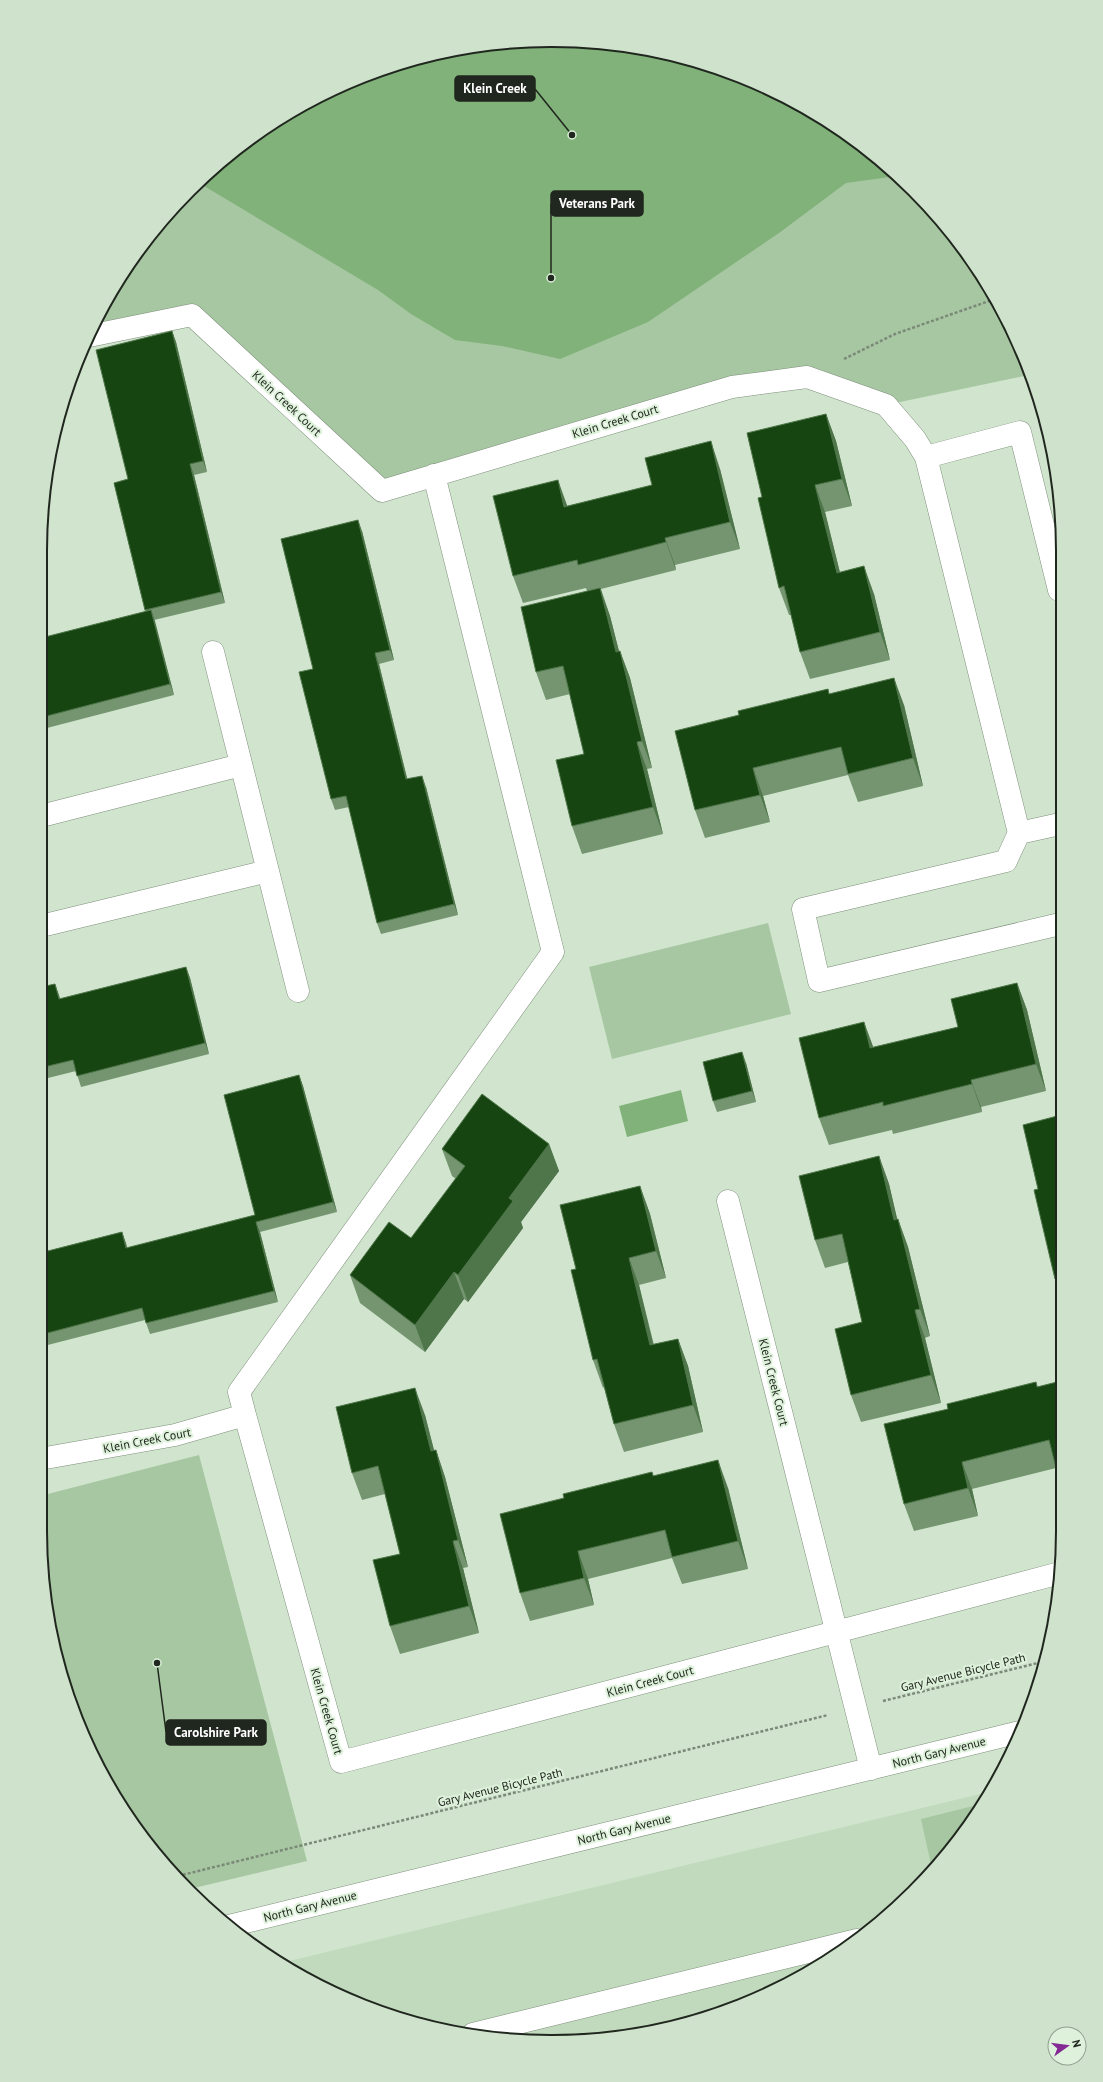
<svg xmlns="http://www.w3.org/2000/svg" width="1103" height="2082" viewBox="0 0 1103 2082" font-family="'PT Sans',sans-serif">
<rect width="100%" height="100%" fill="#d1e5ce"/>
<path fill="#c1dabd" d="M988,1792L957,1842L889,1915L835,1956L747,2003L684,2025L585,2041H518L419,2025L356,2003L281,1963Z"/>
<path fill="#a7c7a2" d="M585,41L684,57L778,93L889,167L957,240L1024,356L1029,375L886,405L807,377L382,491L192,316L93,325L146,240L214,167L296,108L387,67L485,44Z
M768,923L791,1014L612,1059L589,967Z
M199,1455L307,1861L190,1889L146,1842L108,1786L67,1695L50,1630L40,1531V1496Z
M981,1804L957,1842L932,1869L921,1819Z"/>
<path fill="#81b27a" d="M585,41L684,57L778,93L889,167L897,176L846,183L779,233L648,322L560,359L502,346L455,340L411,314L378,290L199,183L214,167L296,108L387,67L485,44Z
M681,1090L688,1121L627,1137L619,1106Z"/>
<g fill="none" stroke-linecap="round" stroke-linejoin="round">
<g stroke="#7e907b" stroke-width="23">
<path id="minor" d="M89,336L192,315L382,491L732,387L807,377L886,405L915,439L926,457L1019,833L1060,824
M926,457L1020,432L1059,590
M213,652L298,991
M41,816L241,765
M1019,833L1006,861L803,909L819,981L1060,924
M41,926L268,871
M728,1201L871,1769
M245,1415L239,1392L553,952L434,475
M40,1459L175,1435L245,1415L341,1762L1060,1573
M229,1926L1020,1732
M473,2034L857,1940"/>
</g>
<path stroke="#7b8978" stroke-width="2.5" stroke-dasharray="3 2" stroke-linecap="butt" d="M844,359L895,334L992,300
M883,1701L1046,1661
M178,1876L828,1715"/>
<use href="#minor" stroke="#fff" stroke-width="22"/>
</g>
<path fill="#749570" d="M172,331L176,342L207,472L194,475L225,603L154,620L174,695L47,728L43,717L145,611L114,483L128,479Z
M826,414L836,441L852,506L825,512L840,573L874,594L890,660L810,679L800,652L791,615H789L779,588L762,497Z
M720,469L740,549L675,565L676,570L601,589L610,616L619,651H620L630,678L652,768L647,769L663,834L582,854L572,826L584,754L570,694L546,700L536,672L587,591L586,588L523,603L513,576L567,506Z
M362,531L394,660L379,664L407,779L426,787L458,915L381,934L377,923L349,807L335,810L331,799L313,669Z
M828,689L829,694L904,705L923,786L858,802L848,775L763,796L770,822L705,838L695,810L739,715Z
M186,967L190,978L209,1054L81,1087L76,1071L40,1080L41,987L55,984L60,999Z
M1017,983L1027,1010L1046,1091L981,1107L982,1112L893,1134L892,1130L829,1145L819,1118L864,1022L873,1048L958,1027Z
M746,1063L756,1102L717,1112L713,1101Z
M299,1075L303,1086L337,1212L260,1232L278,1302L150,1334L145,1320L40,1347V1253L122,1232L127,1248L255,1215Z
M1061,1115V1295L1055,1279L1038,1189Z
M549,1144L559,1171L521,1222L523,1228L468,1302L464,1299L425,1352L360,1303L350,1275L411,1238L456,1179L452,1176L442,1149Z
M879,1156L889,1184L897,1219H898L908,1247L930,1336L925,1338L941,1403L861,1422L851,1395L862,1322L848,1262L825,1268L815,1240Z
M640,1186L650,1214L666,1278L639,1285L654,1345L678,1339L688,1366L703,1432L624,1452L614,1424L604,1387L603,1388L593,1360L576,1269Z
M1061,1381L1062,1483L1056,1468L972,1489L978,1516L914,1531L904,1504L948,1409L1036,1382L1038,1387Z
M425,1415L434,1450H436L445,1477L468,1567L463,1568L479,1633L400,1654L390,1626L400,1554L385,1494L362,1500L352,1473Z
M652,1472L654,1476L728,1488L748,1569L682,1584L672,1558L588,1579L594,1605L530,1621L520,1593L564,1498Z"/>
<path fill="#4f754a" d="M172,331L176,342L207,472L203,461Z
M826,414L836,441L852,506L842,479Z
M711,441L720,469L740,549L730,522Z
M190,464L194,475L225,603L221,592Z
M558,480L568,508L564,507Z
M815,485L825,512L847,601L837,573Z
M358,520L362,531L394,660L390,650Z
M665,538L675,565L676,570L666,542Z
M864,566L874,594L890,660L880,632Z
M600,588L610,616L626,679L616,652Z
M151,610L155,621L174,695L170,684Z
M620,651L630,678L652,768L642,741Z
M375,653L379,664L410,790L406,779Z
M894,678L904,705L923,786L913,758Z
M637,742L647,769L663,834L653,807Z
M753,768L763,796L770,822L760,795Z
M422,776L426,787L458,915L454,904Z
M186,967L190,978L209,1054L205,1043Z
M1017,983L1027,1010L1046,1091L1036,1064Z
M55,984L59,995L63,1010L59,999Z
M864,1022L874,1049L870,1048Z
M742,1052L746,1063L756,1102L752,1091Z
M299,1075L303,1086L337,1212L333,1202Z
M971,1080L981,1107L982,1112L972,1084Z
M549,1144L559,1171L521,1222L523,1228L468,1302L458,1275L509,1198Z
M879,1156L889,1184L904,1248L894,1220Z
M640,1186L650,1214L666,1278L656,1251Z
M898,1219L908,1247L930,1336L920,1309Z
M256,1222L260,1232L278,1302L274,1291Z
M122,1232L126,1243L130,1259L126,1248Z
M629,1258L639,1285L660,1373L650,1345Z
M454,1272L464,1299L425,1352L415,1325Z
M915,1310L925,1338L941,1403L931,1375Z
M678,1339L688,1366L703,1432L693,1405Z
M415,1388L425,1415L441,1478L431,1451Z
M436,1450L445,1477L468,1567L458,1540Z
M718,1460L728,1488L748,1569L738,1541Z
M962,1462L972,1489L978,1516L968,1488Z
M453,1541L463,1568L479,1633L469,1606Z
M578,1551L588,1579L594,1605L584,1578Z"/>
<path fill="#174511" stroke="#4f754a" d="M172,331L203,461L190,464L221,592L145,610L114,483L128,479L96,350Z
M826,414L842,479L815,485L837,573L864,566L880,632L800,652L784,586L779,588L758,498L762,497L747,433Z
M711,441L730,522L665,538L666,542L578,565L577,560L513,576L493,496L558,480L564,507L652,485L645,458Z
M358,520L390,650L375,653L406,779L422,776L454,904L377,923L346,796L331,799L299,672L313,669L281,539Z
M600,588L616,652L620,651L642,741L637,742L653,807L572,826L556,760L584,754L563,666L536,672L521,607Z
M151,610L170,684L43,717L41,709V638Z
M894,678L913,758L848,774L841,747L753,768L760,795L695,810L675,731L739,715L738,711L828,689L829,694Z
M186,967L205,1043L77,1076L73,1060L40,1068L41,987L55,984L59,999Z
M1017,983L1036,1064L971,1080L972,1084L883,1106V1102L819,1118L799,1038L864,1022L870,1048L958,1027L951,999Z
M742,1052L752,1091L713,1101L703,1062Z
M299,1075L333,1202L256,1222L274,1291L146,1323L142,1308L40,1335V1253L122,1232L126,1248L255,1215L224,1095Z
M482,1094L549,1144L509,1198L513,1201L458,1275L454,1272L415,1325L350,1275L389,1222L411,1238L465,1166L442,1149Z
M1061,1115V1281L1060,1278L1055,1279L1034,1190L1038,1189L1023,1125Z
M879,1156L894,1220L898,1219L920,1309L915,1310L931,1375L851,1395L835,1329L862,1322L842,1234L815,1240L799,1176Z
M640,1186L656,1251L629,1258L650,1345L678,1339L693,1405L614,1424L597,1359L593,1360L571,1270L576,1269L560,1205Z
M1061,1381L1062,1466L1056,1468L1049,1440L962,1462L968,1488L904,1504L884,1424L948,1409L947,1404L1036,1382L1037,1387Z
M415,1388L431,1451L436,1450L458,1540L453,1541L469,1606L390,1626L373,1560L400,1554L378,1466L352,1473L336,1407Z
M718,1460L738,1541L672,1557L665,1530L578,1551L584,1578L520,1593L500,1514L564,1498L563,1494L652,1472L653,1476Z"/>
<g text-anchor="middle" dominant-baseline="central" stroke-width="4" stroke-linejoin="round" paint-order="stroke">
<g font-size="12" fill="#20271e" stroke="#def2db">
<text transform="translate(287 403) rotate(43)">Klein Creek Court</text>
<text transform="translate(615 421) rotate(-17)">Klein Creek Court</text>
<text transform="translate(774 1382) rotate(76)">Klein Creek Court</text>
<text transform="translate(147 1440) rotate(-11)">Klein Creek Court</text>
<text transform="translate(963 1672) rotate(-14)">Gary Avenue Bicycle Path</text>
<text transform="translate(650 1681) rotate(-15)">Klein Creek Court</text>
<text transform="translate(327 1711) rotate(74)">Klein Creek Court</text>
<text transform="translate(939 1752) rotate(-14)">North Gary Avenue</text>
<text transform="translate(500 1787) rotate(-14)">Gary Avenue Bicycle Path</text>
<text transform="translate(624 1829) rotate(-14)">North Gary Avenue</text>
<text transform="translate(310 1906) rotate(-14)">North Gary Avenue</text>
</g>
</g>
<path d="M0 0H1103V2082H0ZM551 47H552A504 504 0 0 1 1056 551V1531A504 504 0 0 1 552 2035H551A504 504 0 0 1 47 1531V551A504 504 0 0 1 551 47Z" fill="#cfe2cc" fill-rule="evenodd"/>
<path fill="none" stroke="#20271e" stroke-width="2" d="M551 47H552A504 504 0 0 1 1056 551V1531A504 504 0 0 1 552 2035H551A504 504 0 0 1 47 1531V551A504 504 0 0 1 551 47Z"/>
<path fill="none" stroke="#20271e" stroke-width="1.5" d="M572 135L535 89M551 278L551 204M157 1663L166 1732"/>
<g fill="#20271e" stroke="#def2db" stroke-width="1.5">
<circle cx="572" cy="135" r="4"/>
<circle cx="551" cy="278" r="4"/>
<circle cx="157" cy="1663" r="4"/>
</g>
<g fill="#20271e" stroke="#20271e" stroke-width="1.5">
<rect x="455" y="76" width="80" height="25" rx="4"/>
<rect x="551" y="191" width="92" height="25" rx="4"/>
<rect x="166" y="1720" width="100" height="25" rx="4"/>
</g>
<g font-size="13" text-anchor="middle" font-weight="bold" fill="#fff">
<text x="495" y="93">Klein Creek</text>
<text x="597" y="208">Veterans Park</text>
<text x="216" y="1737">Carolshire Park</text>
</g>
<g transform="translate(1067 2046) rotate(76)"><circle r="19" fill="#def2db" stroke="#92a18f"/>
<path d="M0-3L7 15L0 10L-7 15Z" fill="#852995"/>
<text y="-6" font-size="11" font-weight="bold" text-anchor="middle" fill="#20271e">N</text>
</g>
</svg>
